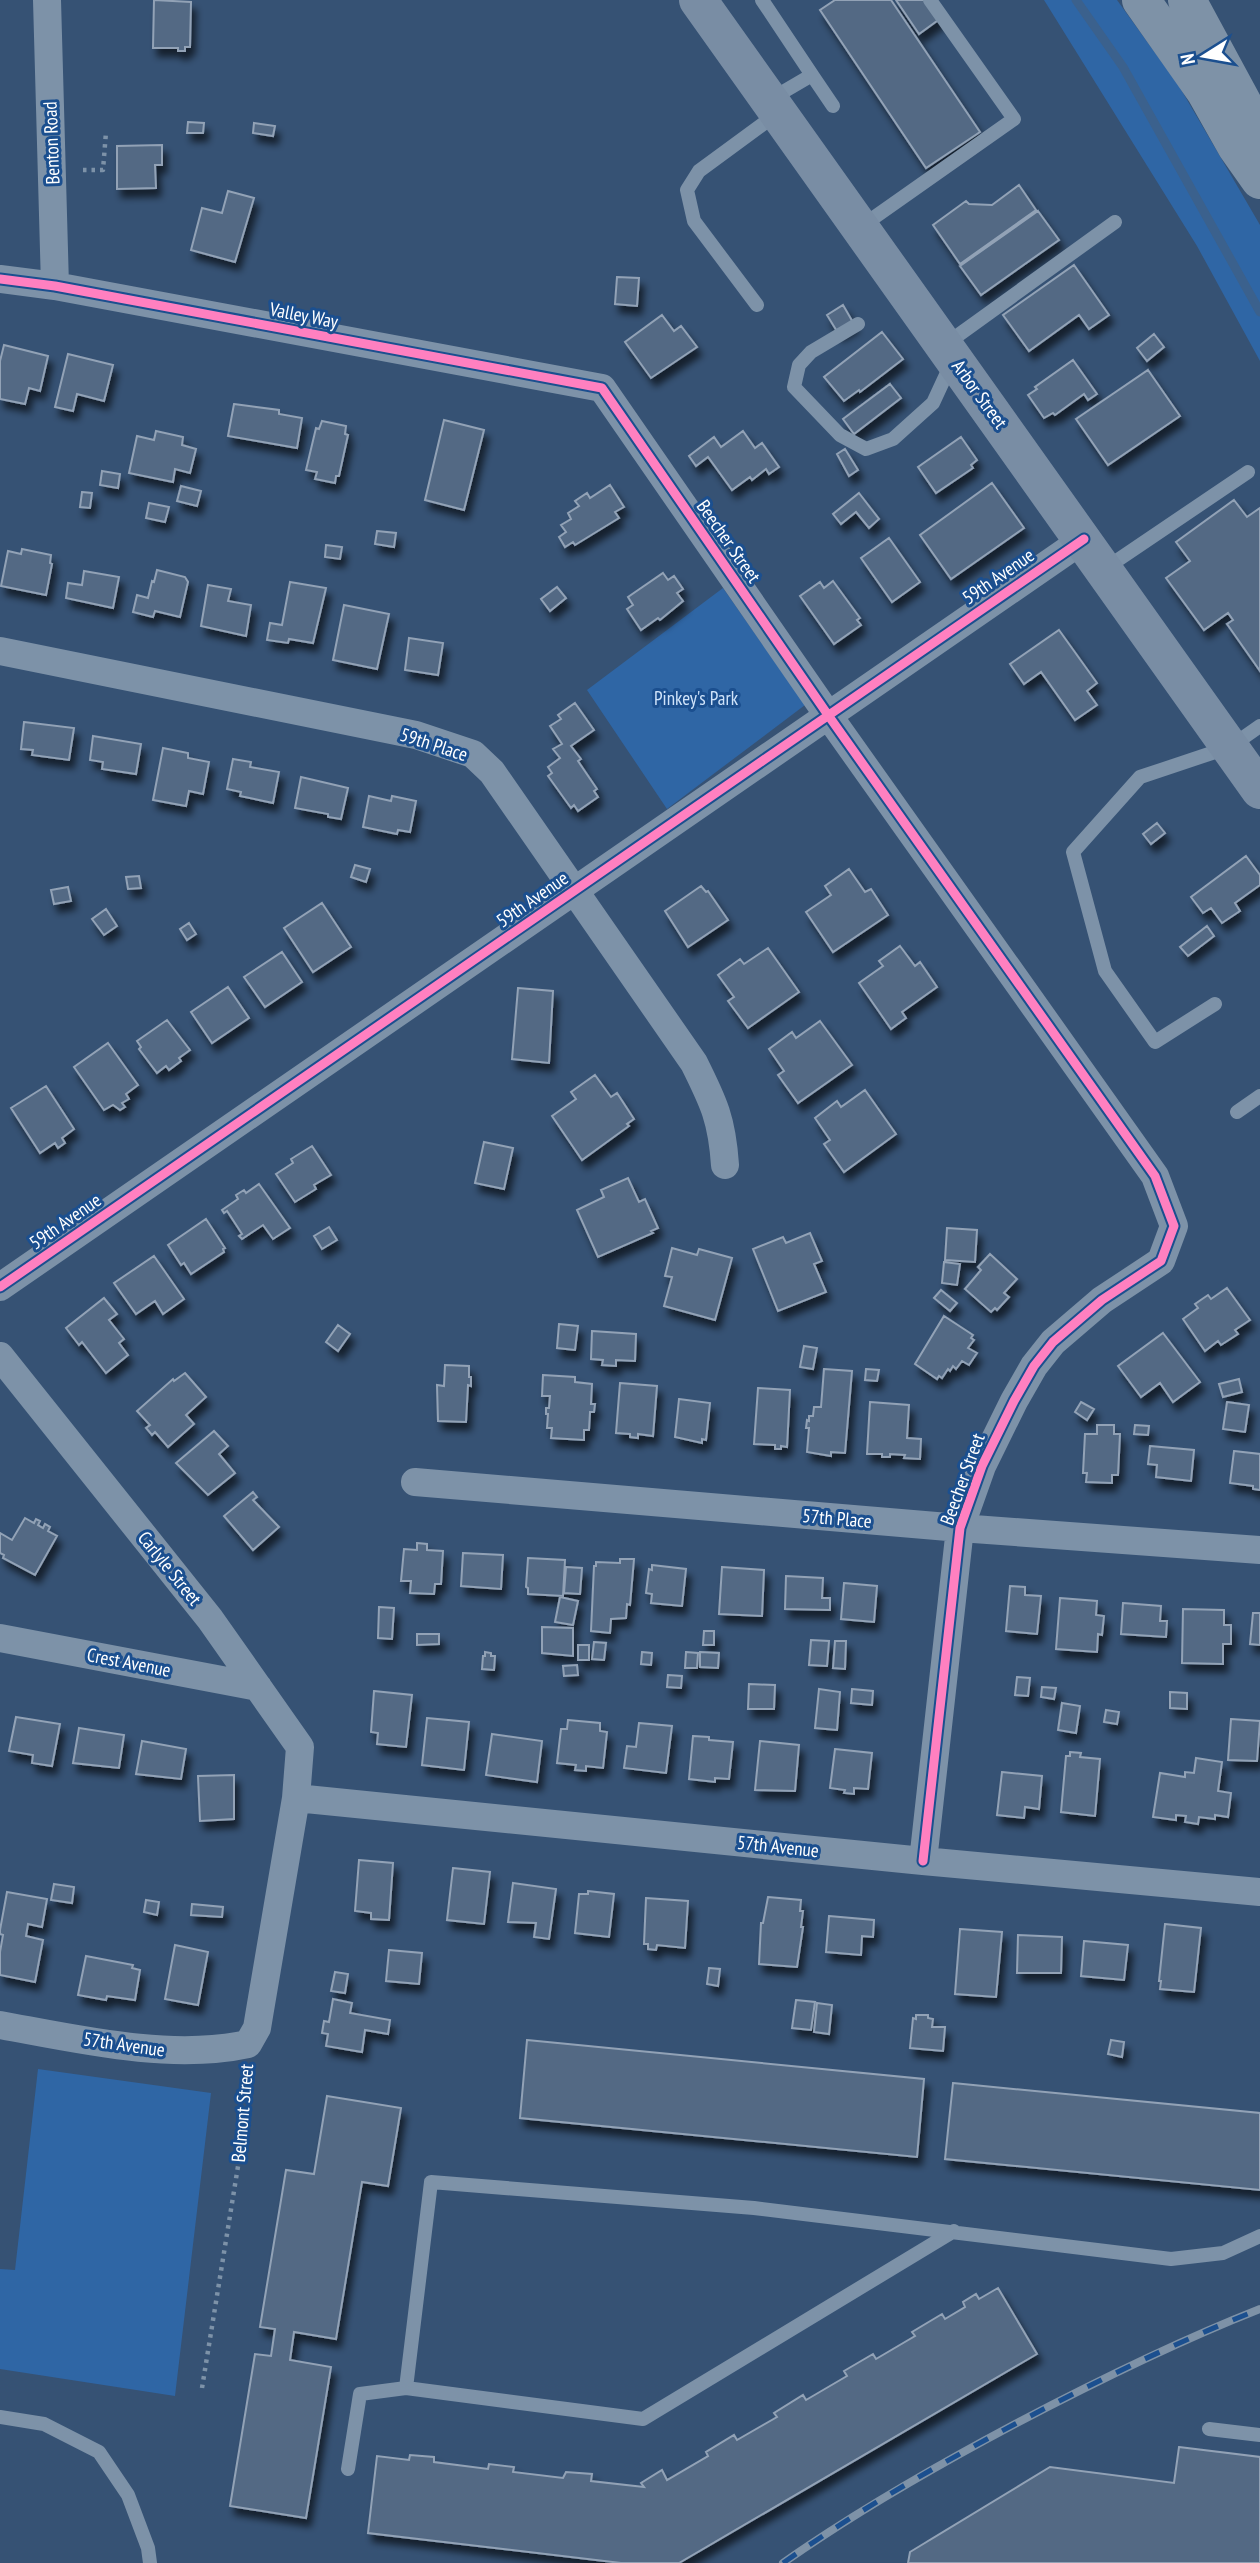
<svg xmlns="http://www.w3.org/2000/svg" width="1260" height="2563" viewBox="0 0 1260 2563" font-family="'PT Sans Narrow',sans-serif">
<defs>
<filter id="shadow"><feDropShadow dx="4.5" dy="8" stdDeviation="3.5" flood-color="#0009"/></filter>
</defs>
<rect width="100%" height="100%" fill="#365274"/>
<path fill="#2f66a5" d="M1044,0H1117L1179,86L1260,225V361L1197,246Z
M723,588L805,705L667,809L587,690Z
M38,2069L211,2093L175,2396L0,2369V2269L15,2270Z"/>
<g fill="none" stroke-linecap="round" stroke-linejoin="round">
<path stroke="#3b618d" stroke-width="9" d="M1076,0L1123,67L1260,312"/>
</g>
<path fill="#526984" stroke="#92a2b6" stroke-width="2" filter="url(#shadow)" d="M154,0L191,2L190,47H185V51H178V48H153Z
M835,0H891L980,132L926,168L820,10Z
M896,0H928L941,18L919,34Z
M188,122L204,123L203,133H187Z
M254,123L275,126L273,136L253,133Z
M162,145V165H155L156,188L117,189V146Z
M1019,185L1036,210L960,264L933,225L966,201L969,204L992,205Z
M228,191L254,198L235,262L191,250L202,208L222,213Z
M1038,211L1059,240L981,295L960,266Z
M1074,265L1109,315L1089,329L1079,315L1029,351L1003,315Z
M617,277L639,278L637,306L615,304Z
M843,305L854,324L838,333L827,315Z
M662,315L674,331L681,326L697,347L651,378L625,342Z
M882,332L903,359L860,392L859,390L844,401L824,377Z
M1154,334L1164,347L1147,361L1137,348Z
M4,345L48,356L40,391L29,388L25,404L0,399V361Z
M68,354L113,365L104,401L77,394L73,411L55,407Z
M1073,360L1097,394L1088,400L1084,394L1055,415L1053,413L1044,418L1028,395L1037,389L1035,387Z
M1148,370L1180,416L1108,465L1076,419Z
M890,384L901,398L854,434L843,419Z
M234,404L279,410V414L302,418L297,448L228,436Z
M444,420L484,430L464,510L425,500Z
M322,421L346,426L345,434L348,435L339,476H336L335,483L315,479L317,472L306,470L316,428L319,429Z
M156,431L183,437L182,445L196,449L190,473L175,469L173,482L129,473L137,436L154,440Z
M743,431L755,448L762,443L779,467L769,474L766,469L752,480L750,477L732,490L708,457L696,466L689,456L714,437L721,447Z
M961,437L977,460L971,465L973,468L936,493L918,467Z
M845,449L858,470L849,476L837,454Z
M102,471L120,474L118,488L100,485Z
M992,483L1024,528L951,579L920,535Z
M610,485L624,507L615,512L619,518L575,545L573,542L565,547L559,537L566,532L561,525L571,519L568,513L579,506L575,501L587,493L590,498Z
M181,486L201,491L197,506L177,501Z
M82,492L92,493L90,508L80,507Z
M859,493L879,519L869,528L856,512L841,524L833,514Z
M1234,500L1247,517L1260,508V671L1227,624L1233,620L1228,613L1204,630L1166,578L1190,561L1176,542Z
M149,503L169,507L165,522L146,518Z
M377,531L396,533L394,547L375,544Z
M889,538L920,582L892,602L861,558Z
M326,545L342,547L340,559L325,557Z
M22,549L51,555L50,563L52,564L46,595L1,586L8,551L21,554Z
M157,570L185,577L188,582L180,617L155,611L153,617L133,612L137,595L148,598L152,581L154,582Z
M84,571L119,577L113,608L66,598L68,583L82,585Z
M663,573L668,580L674,576L683,589L677,593L683,601L660,620L658,618L641,630L627,609L633,605L628,597Z
M833,581L860,618L857,620L861,625L834,644L800,596L820,582L824,588Z
M290,582L326,588L313,643L289,639L288,643L267,640L270,623L282,625Z
M208,585L231,589L228,601L251,605L246,636L201,626Z
M557,587L566,598L550,611L541,599Z
M344,605L389,614L377,669L333,660Z
M1059,630L1097,683L1087,691L1097,705L1075,720L1041,672L1024,684L1010,664Z
M409,638L443,643L438,675L405,670Z
M575,703L594,730L571,746L581,759L578,761L597,789L594,791L598,797L578,811L574,805L571,808L548,776L552,773L548,767L560,758L553,749L562,744L550,726L561,719L558,715Z
M24,722L74,728L69,760L32,755L33,750L21,749Z
M93,736L141,744L136,774L102,769L103,762L90,760Z
M163,748L188,753V758L209,762L203,794L189,791L186,806L153,800Z
M233,759L251,762L250,767L279,772L273,803L240,796L241,792L227,789Z
M301,777L348,788L341,819L328,817V814L295,808Z
M369,796L391,801L392,796L416,801L410,832L398,830L397,834L363,827Z
M1157,823L1165,833L1151,844L1143,834Z
M1246,856L1260,875V885L1235,903L1240,911L1222,923L1211,908L1203,913L1191,897Z
M355,865L370,869L366,882L351,877Z
M849,869L865,892L871,889L888,915L833,952L806,912L831,895L825,886Z
M139,876L141,888L128,889L126,877Z
M701,886L706,892L708,891L728,920L688,947L665,911Z
M68,887L71,901L54,904L51,890Z
M322,903L351,947L313,972L284,928Z
M106,909L117,926L104,935L92,919Z
M189,923L196,934L187,940L180,929Z
M1207,926L1214,936L1188,956L1180,947Z
M900,946L915,966L920,962L937,987L902,1012L906,1018L891,1029L859,983L883,966L879,961Z
M768,948L799,992L748,1028L728,1001L734,997L718,975L740,959L744,964Z
M282,952L302,982L265,1007L244,977Z
M228,987L249,1018L212,1043L191,1012Z
M518,988L553,991L549,1063L512,1059Z
M167,1020L190,1050L179,1058L181,1061L169,1070L166,1066L157,1073L139,1049L141,1047L137,1041Z
M820,1021L852,1065L798,1103L778,1075L784,1071L769,1049L792,1032L796,1038Z
M108,1043L138,1085L126,1094L129,1099L122,1103L125,1107L120,1110L113,1105L104,1110L74,1067Z
M595,1075L611,1097L617,1093L634,1119L627,1124L629,1126L582,1160L552,1116L576,1099L571,1092Z
M46,1086L74,1129L62,1138L65,1143L58,1148L55,1143L40,1153L11,1108Z
M865,1090L896,1134L844,1172L824,1144L830,1140L815,1118L837,1101L841,1107Z
M484,1142L513,1148L504,1189L475,1183Z
M312,1146L331,1175L314,1185L316,1189L295,1202L276,1174L293,1163L291,1159Z
M628,1178L639,1202L645,1199L658,1228L651,1231L653,1233L598,1257L577,1210L604,1197L601,1190Z
M259,1184L290,1228L273,1239L263,1225L242,1239L239,1236L242,1234L227,1211L224,1213L222,1210L238,1199L236,1195L244,1190L246,1193Z
M206,1219L225,1248L223,1249L224,1252L191,1274L184,1263L181,1265L168,1245Z
M329,1227L337,1240L322,1249L314,1236Z
M947,1228L977,1230L975,1262L945,1260Z
M810,1233L822,1261L814,1264L826,1292L778,1311L753,1249L783,1237L786,1243Z
M672,1248L697,1255L699,1249L732,1258L715,1320L664,1306L672,1277L665,1276Z
M990,1254L1017,1279L1004,1293L1009,1297L997,1310L995,1308L991,1312L965,1289L981,1270L978,1267Z
M154,1256L184,1299L163,1314L155,1301L136,1314L114,1283Z
M944,1262L960,1264L957,1285L942,1283Z
M1227,1288L1250,1320L1235,1330L1238,1334L1221,1345L1218,1341L1205,1351L1183,1319L1198,1308L1195,1304L1208,1295L1211,1299Z
M941,1290L957,1303L950,1311L934,1298Z
M104,1298L117,1314L109,1320L124,1339L119,1343L128,1355L106,1373L82,1342L79,1345L66,1328Z
M944,1316L973,1335L971,1338L974,1340L968,1348L977,1353L969,1365L962,1361L956,1369L953,1366L950,1371L948,1369L942,1378L939,1376L937,1379L915,1364Z
M559,1324L578,1326L575,1350L557,1348Z
M338,1325L350,1334L338,1351L326,1342Z
M592,1331L636,1334L635,1361L616,1360V1366L602,1365L603,1360L591,1359Z
M1163,1333L1200,1382L1173,1402L1160,1383L1141,1397L1118,1366Z
M804,1346L817,1348L813,1369L800,1367Z
M445,1365L469,1366V1377H471V1386L468,1385L466,1422L438,1421L437,1385L444,1386Z
M824,1369L852,1371L845,1453L831,1452V1456L807,1452L809,1428H806L807,1420L809,1421V1416H813L814,1407H821Z
M866,1369L879,1370L877,1381L865,1380Z
M185,1373L206,1397L186,1415L194,1424L168,1447L155,1432L152,1435L146,1428L150,1425L137,1411L173,1379L174,1381Z
M543,1375L575,1377V1382L592,1384L591,1404H595L594,1412H590L589,1430H584V1440L551,1438L552,1428H547L548,1414H546V1408H549L550,1396H542Z
M1239,1379L1242,1392L1223,1397L1219,1384Z
M620,1383L657,1386L653,1436L638,1434V1438L630,1437V1434L616,1433Z
M758,1388L790,1390L787,1447L781,1446V1449H775V1445L754,1444Z
M679,1399L710,1403L706,1440L702,1439V1443L675,1437Z
M870,1402L909,1405L907,1438L921,1439L920,1459L904,1458L905,1455L890,1454V1457H882V1454H867Z
M1081,1402L1094,1409L1087,1420L1075,1412Z
M1227,1402L1249,1405L1245,1432L1223,1429Z
M1097,1425H1114V1434H1120L1118,1475H1112V1483L1086,1482L1087,1473H1083L1085,1434H1097Z
M1135,1425L1149,1426L1148,1435L1134,1434Z
M214,1431L228,1446L219,1454L235,1473L208,1495L176,1463Z
M1150,1446L1194,1450L1191,1481L1156,1477L1157,1465L1148,1464Z
M1234,1451L1260,1454V1490L1253,1489V1486L1230,1483Z
M253,1492L257,1497L253,1500L279,1527L253,1550L224,1516Z
M25,1518L34,1523L36,1519L40,1521L38,1525L43,1528L45,1524L50,1527L48,1531L57,1536L35,1575L3,1558L4,1555L0,1553V1533L12,1540Z
M417,1543L427,1544V1550L443,1551L441,1584H435L434,1594L410,1593L411,1581H401L404,1549L417,1550Z
M463,1553L503,1555L501,1589L461,1586Z
M528,1558L565,1560L563,1596L528,1594V1588L526,1587Z
M620,1559H634L630,1605L627,1604L626,1618L611,1619L610,1633L591,1631L594,1566H596V1562L620,1563Z
M652,1565L686,1569L682,1606L651,1603L652,1594L646,1593L649,1569L652,1570Z
M566,1567L582,1568L580,1594L564,1593Z
M722,1567L764,1570L762,1616L719,1614Z
M786,1576L823,1578L822,1598H830V1610L785,1609Z
M844,1583L877,1586L874,1622L841,1619Z
M1010,1586L1025,1587V1595L1041,1596L1037,1634L1006,1631Z
M560,1597L578,1601L573,1625L555,1622Z
M1060,1598L1097,1601L1096,1615L1104,1616L1102,1635L1098,1634L1097,1652L1056,1649Z
M1123,1603L1161,1606L1160,1621H1167L1166,1637L1121,1634Z
M379,1607L394,1608L392,1639L378,1638Z
M1183,1609L1224,1610V1625H1231V1644H1223V1664L1182,1663Z
M1253,1613H1260V1645L1250,1644Z
M542,1627L573,1628V1656L542,1653Z
M704,1631H714V1645H703Z
M417,1634H439V1644L417,1645Z
M811,1640L829,1641L827,1666L809,1665Z
M835,1641H846L845,1669L833,1668Z
M594,1642L606,1643L604,1660L592,1659Z
M578,1645H589V1660H578Z
M485,1652L491,1653V1656H495L494,1670L482,1669L483,1656H485Z
M642,1652L652,1653L651,1665L641,1664Z
M686,1652L698,1653L697,1668H685Z
M700,1652L719,1653L718,1668L700,1667Z
M577,1665L578,1675L564,1676L563,1666Z
M668,1675L682,1676L681,1688L667,1687Z
M1017,1677L1030,1678L1028,1696L1015,1695Z
M749,1684L775,1685L774,1709H748Z
M1042,1687L1056,1688L1054,1699L1041,1697Z
M819,1689L840,1692L837,1730L815,1728Z
M852,1689L873,1691L872,1705L851,1703Z
M374,1691L412,1695L406,1747L377,1744L378,1733L371,1732Z
M1170,1692L1187,1693V1709L1170,1708Z
M1062,1703L1080,1706L1076,1733L1058,1730Z
M1106,1710L1119,1712L1117,1724L1104,1722Z
M16,1717L60,1724L52,1766L32,1763L33,1755L9,1751Z
M427,1718L469,1722L464,1770L422,1765Z
M1231,1719L1260,1721L1257,1761L1228,1760Z
M568,1720L600,1723V1731L607,1732L603,1768L586,1766V1771L575,1770L576,1765L557,1763L561,1729H567Z
M639,1723L672,1726L666,1773L624,1768L627,1746L636,1747Z
M79,1728L124,1735L119,1768L73,1763Z
M492,1734L542,1741L537,1782L486,1775Z
M693,1736L709,1737V1740L733,1742L729,1779L715,1778V1782L689,1779Z
M142,1741L186,1749L181,1779L136,1774Z
M760,1741L799,1745L795,1791L755,1790Z
M835,1749L872,1753L868,1789L854,1788V1794L844,1793L845,1790L830,1788Z
M1070,1752L1081,1753L1080,1757L1100,1759L1095,1816L1061,1812L1066,1756H1070Z
M1196,1758L1222,1762L1218,1791L1231,1793L1228,1817L1215,1815V1819L1199,1817L1198,1824L1185,1822L1186,1816L1176,1815V1820L1153,1817L1160,1773L1185,1777V1772L1194,1773Z
M1002,1772L1042,1776L1039,1809L1025,1807L1024,1818L997,1815Z
M234,1775V1819L200,1821L198,1776Z
M359,1860L393,1863L389,1920L371,1919V1913L355,1911Z
M453,1868L490,1872L484,1924L447,1920Z
M513,1883L556,1889L549,1939L534,1937L536,1923L508,1922Z
M54,1884L74,1887L72,1903L51,1900Z
M588,1891L614,1894L609,1937L575,1933L579,1894H588Z
M7,1892L47,1899L42,1927L28,1924L26,1936L43,1940L35,1982L0,1975V1952L3,1935L0,1934V1930Z
M768,1897L801,1900L800,1911H803L801,1927H803L797,1967L759,1964L761,1923H763Z
M646,1898L688,1901L685,1948L657,1945L656,1950L648,1949V1944H644Z
M146,1900L159,1902L157,1915L144,1912Z
M192,1904L223,1907L222,1917L191,1915Z
M829,1916L874,1920L873,1937L862,1936L861,1955L826,1952Z
M1165,1924L1201,1928L1194,1992L1160,1989L1161,1981H1159Z
M960,1929L1002,1932L996,1997L955,1994Z
M1018,1935L1062,1937L1061,1973H1017Z
M1084,1941L1128,1945L1124,1980L1081,1976Z
M175,1945L208,1952L198,2005L165,1999Z
M389,1950L422,1953L419,1984L386,1981Z
M86,1956L133,1965L132,1968L140,1970L135,2000L107,1996L106,2000L78,1995Z
M709,1968L720,1969L718,1986L707,1984Z
M335,1972L348,1974L345,1993L331,1991Z
M333,1999L352,2003L350,2013L390,2020L388,2034L365,2030L362,2052L326,2046L328,2034L322,2033L324,2021L329,2022Z
M796,2000L815,2002L811,2030L792,2028Z
M817,2003L832,2005L829,2034L814,2032Z
M916,2015H928V2018L933,2019L932,2027H945L943,2051L910,2048L913,2018L916,2019Z
M527,2040L924,2079L917,2157L520,2118Z
M1111,2040L1124,2042L1122,2057L1108,2054Z
M953,2083L1260,2113V2190L945,2159Z
M327,2096L401,2108L388,2186L362,2182L336,2339L294,2332L290,2360L331,2367L306,2518L230,2506L255,2354L271,2356L275,2329L260,2327L286,2170L314,2174Z
M998,2288L1037,2354L679,2563H621L368,2533L377,2456L409,2460L410,2455L434,2457V2462L488,2469L489,2464L514,2467L513,2472L563,2478L566,2472L592,2474L591,2481L644,2487L641,2483L662,2470L667,2480L708,2456L706,2452L734,2435L737,2440L777,2417L774,2413L803,2395L806,2400L847,2376L844,2371L873,2354L876,2359L915,2336L912,2332L942,2314L945,2319L965,2307L963,2302L976,2294L979,2299Z
M1179,2447L1260,2457V2563H908L910,2552L1050,2467L1174,2483Z"/>
<g fill="none" stroke-linecap="round" stroke-linejoin="round">
<path stroke="#7d92a8" stroke-width="4.5" stroke-dasharray="3.5 5" stroke-linecap="butt" d="M83,170H103L106,132
M202,2388L240,2154L247,2070"/>
<path stroke="#7d92a8" stroke-width="14" d="M762,0L812,75L771,99
M812,75L833,106
M862,226L1014,119L930,0
M757,305L694,221L687,190L699,171L778,113
M858,324L811,352L799,365L794,387L840,435L866,449L893,439L933,403L952,362
M946,344L1115,222
M1106,568L1248,472
M1215,1004L1155,1042L1105,971L1073,852L1140,777L1230,747L1260,726
M1237,1112L1260,1096
M954,2231L643,2419L406,2388L431,2182L754,2208L1171,2259L1223,2253L1260,2236
M0,2417L44,2424L99,2452L128,2495L148,2548L150,2563
M1209,2429L1260,2435
M348,2469L360,2394L406,2388"/>
<path stroke="#7d92a8" stroke-width="28" d="M47,0L55,286
M0,279L55,286L602,388L828,715L1155,1176L1174,1226L1161,1261L1102,1300L1053,1342L1034,1366L1014,1401L982,1466L960,1528L923,1861
M0,651L416,735L473,754L492,772L694,1063C714,1103 722,1120 725,1165
M0,1287L1084,539
M0,1356L210,1619L300,1747L296,1798L260,2010L257,2028L248,2044C170,2061 77,2039 0,2025
M415,1482L960,1528L1260,1550
M0,1638L258,1687
M296,1798L923,1861L1260,1892"/>
<path stroke="#798da4" stroke-width="38" d="M698,0L1260,790"/>
<path stroke="#7e92a7" stroke-width="38" d="M1141,0L1205,91L1236,146L1260,180
M1187,0L1260,135"/>
<g stroke="#7e92a7" stroke-width="8">
<path id="rail" d="M783,2563C857,2511 936,2466 1015,2424C1095,2382 1176,2342 1260,2309"/>
</g>
<use href="#rail" stroke="#1b4f8f" stroke-width="5" stroke-dasharray="16" stroke-linecap="butt"/>
<g stroke="#1b4f8f" stroke-width="13">
<path id="cycleway" d="M0,279L55,286L602,388L828,715L1155,1176L1174,1226L1161,1261L1102,1300L1053,1342L1034,1366L1014,1401L982,1466L960,1528L923,1861
M0,1287L1084,539"/>
</g>
<use href="#cycleway" stroke="#ff80c0" stroke-width="9"/>
</g>
<g text-anchor="middle" dominant-baseline="central" stroke-width="6" stroke-linejoin="round" paint-order="stroke">
<g font-size="19" fill="#fff" stroke="#1b4f8f">
<text transform="translate(51 143) rotate(-92)">Benton Road</text>
<text transform="translate(304 315) rotate(11)">Valley Way</text>
<text transform="translate(980 394) rotate(54)">Arbor Street</text>
<text transform="translate(729 541) rotate(55)">Beecher Street</text>
<text transform="translate(998 576) rotate(-35)">59th Avenue</text>
<text transform="translate(434 744) rotate(18)">59th Place</text>
<text transform="translate(532 899) rotate(-35)">59th Avenue</text>
<text transform="translate(65 1221) rotate(-35)">59th Avenue</text>
<text transform="translate(962 1479) rotate(-70)">Beecher Street</text>
<text transform="translate(837 1518) rotate(5)">57th Place</text>
<text transform="translate(170 1568) rotate(51)">Carlyle Street</text>
<text transform="translate(129 1662) rotate(11)">Crest Avenue</text>
<text transform="translate(778 1846) rotate(6)">57th Avenue</text>
<text transform="translate(124 2044) rotate(8)">57th Avenue</text>
<text transform="translate(242 2113) rotate(-85)">Belmont Street</text>
</g>
<g font-size="19" fill="#cfe3fa" stroke="#1b4f8f">
<text x="696" y="698">Pinkey's Park</text>
</g>
</g>
<g transform="translate(1204 56) rotate(259)" stroke="#1b4f8f" stroke-width="5" paint-order="stroke">
<path d="M0-5L12 26L0 18L-12 26Z" fill="#ffffff"/>
<text y="-10" font-size="19" font-weight="bold" text-anchor="middle" fill="#ffffff">N</text>
</g>
</svg>
